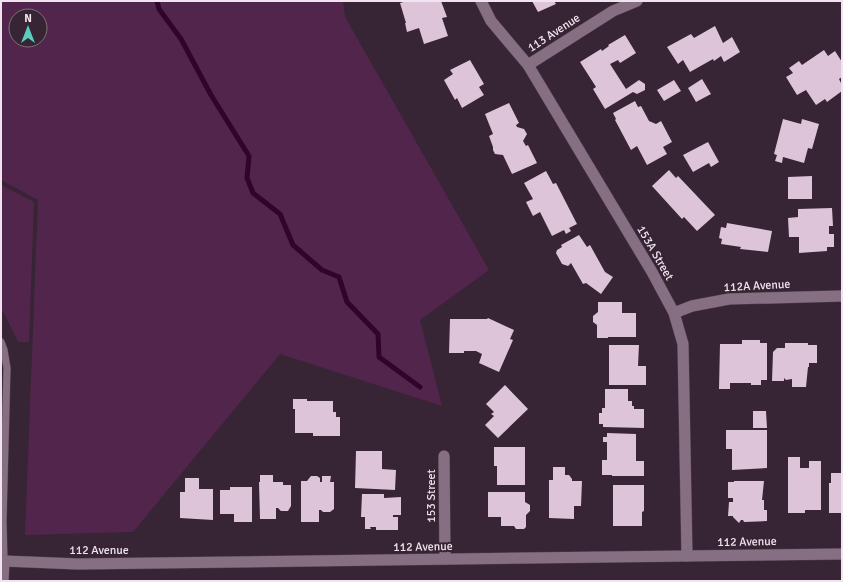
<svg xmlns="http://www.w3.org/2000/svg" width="843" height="582" viewBox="0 0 843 582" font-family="Signika,sans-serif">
<rect width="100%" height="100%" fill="#372434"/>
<path fill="#52264c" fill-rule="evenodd" d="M1,1H343L345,17L489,270L420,320L442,406L280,354L133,532L25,535L38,200L1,180ZM16,16H40V40H16Z
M1,185L34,202L29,342H18L5,315L1,310Z"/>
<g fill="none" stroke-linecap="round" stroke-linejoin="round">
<path stroke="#31042c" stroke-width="5" d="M157,1L159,9L181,39L211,95L249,156L247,178L253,193L280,214L293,245L322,270L339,277L347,302L378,334L379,357L420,387"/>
</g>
<path fill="#ddc4d8" d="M407,1H441L447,17L442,18L448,36L424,44L419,28L407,32L405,23H406L400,3Z
M532,1H554L556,4L538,12Z
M715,26L723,43L732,37L740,52L724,62L721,56L714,61L713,59L690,72L683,60L678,64L667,47L691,34L694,38Z
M625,35L636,53L620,63L618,60L610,64L626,89L639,80L645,84V90L637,94L633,92L605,109L593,89L596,87L580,62L601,49L602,51L609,46L608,45Z
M824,50L828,56L835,51L842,62V77L839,79L842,85V91L827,102L825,99L816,105L806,90L797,95L786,77L793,73L789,68L799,61L802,65Z
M470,60L484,84L479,87L484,95L462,108L457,98L455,100L444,80L453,74L450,70Z
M702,79L711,94L696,102L688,88Z
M674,80L681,91L664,101L657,90Z
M635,101L638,107L641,106L649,121L656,124L661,121L672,142L663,147L667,154L647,165L637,146L631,150L615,120L616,119L613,113Z
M509,103L519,123L516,125L517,127L524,129L527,134L523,141L526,146L528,145L537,163L512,174L503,155L495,154L493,150V147L489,136L493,134L485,114Z
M783,119L801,124L802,119L819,124L812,149L808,148L804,163L783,157L782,163L775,161L777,155L774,154Z
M708,142L719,162L711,167L709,163L693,172L683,155Z
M669,170L676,178L678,176L715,215L697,231L684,217L682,219L652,186Z
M546,171L553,184L556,183L577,224L569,228L571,231L566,234L564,230L552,236L540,212L533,216L526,202L533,199L524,183Z
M812,176V199H788V177Z
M832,208L833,226H829V234H834V247H827V251L799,253V237H789L788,218L798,217V209Z
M727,223L772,231L768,252L740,249L741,247L721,244L722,239L719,238L721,227L726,228Z
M579,235L587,247L590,245L605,272L613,277L601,294L586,283L583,284L571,263L568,266L562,264L556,253L557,250L562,247L561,245Z
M598,302H622V313H636V337H608V338H597V325L593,322V316L598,312Z
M488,318L514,330L510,339L513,340L499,372L479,363L482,354L476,351H464V353H449L450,319H487Z
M742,340H760V343H767V380H761V385H751V383H730V389H719L720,344H742Z
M785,343H808V345H817V363H809V367H808L806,387H792V379L786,380L784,378V381H772L773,352L777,348H785Z
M609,345H639L638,366H646V385H609Z
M505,385L528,409L498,438L485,425L494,416L491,414L494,412L486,404Z
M605,389H628V401H632V406H634V409H644V428L603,427V424H599V413H602V408H605Z
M293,399H307V401H333V412H336V417H340V436H313V433H295V409H293Z
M753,411H766L767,428H753Z
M726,430H767V468L732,470V449H726Z
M607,433L636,434V461H644V476H612V475H602V460H607V442H603V437H607Z
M494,447H525V485H497V466H494Z
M356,451H382V469L396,470L395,490L355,488Z
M788,457H800V468H809V461H821V510H805V513H788Z
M553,467H565V475H569L572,479V481H582L581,506H574V519L549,518V480H553Z
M831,473H842V513H829V483H831Z
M260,475H273V482H283V485H291V506L288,511H281L278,508H276V519H260L259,482H260Z
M311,476H317L320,478V482H322V476H331L330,482H334V509L330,512H323L321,510H319V522H301V481H307Z
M185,478H199V489H213V520L180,518V492H185Z
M734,481H764L762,500H764V510H767V521L744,522L743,520H741L739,523L733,517V516H728L729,502H733V498H728V482H734Z
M613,485H644V511L642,512V526H613Z
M230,487H252V522H234V514H220V490H230Z
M488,492H525V502L530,505V511L526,515V527L524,529H516L514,526H501V517H488Z
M362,494H384V498L401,497V515H393V517H398V530H376V527H370L371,529H365V517H361Z"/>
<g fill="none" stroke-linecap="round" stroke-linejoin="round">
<g stroke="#51414e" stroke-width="8">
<path id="service" d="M1,342L4,350L7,368L3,521L4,561"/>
</g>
<g stroke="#51414e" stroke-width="12">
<path id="minor" d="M481,1L491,21L528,65L652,272L674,313L683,344L687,556
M528,65L613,11L637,1
M674,313L692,306L729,299L842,296
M444,456L445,559
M3,581L4,561"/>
</g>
<g stroke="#51414e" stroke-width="12">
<path id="tertiary" d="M4,561L78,564L842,554"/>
</g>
<use href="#service" stroke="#866f82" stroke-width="7"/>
<use href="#minor" stroke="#866f82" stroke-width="11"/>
<use href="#tertiary" stroke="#866f82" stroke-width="11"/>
</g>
<g text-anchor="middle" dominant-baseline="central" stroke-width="4" stroke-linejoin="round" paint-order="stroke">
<g font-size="12" fill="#f1e4ee" stroke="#372434">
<text transform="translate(554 33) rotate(-33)">113 Avenue</text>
<text transform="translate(655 253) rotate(60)">153A Street</text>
<text transform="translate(757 286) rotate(-3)">112A Avenue</text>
<text transform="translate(431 496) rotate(-90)">153 Street</text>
<text transform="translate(747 542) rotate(-1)">112 Avenue</text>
<text transform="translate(423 547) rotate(-1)">112 Avenue</text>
<text x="99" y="550">112 Avenue</text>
</g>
</g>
<rect width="843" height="582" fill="none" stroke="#f1e4ee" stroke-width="4"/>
<g transform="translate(28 28)"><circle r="19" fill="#372434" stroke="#81717e"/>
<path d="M0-3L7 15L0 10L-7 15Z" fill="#5acebd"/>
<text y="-6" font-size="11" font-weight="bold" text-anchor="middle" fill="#f1e4ee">N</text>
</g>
</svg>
